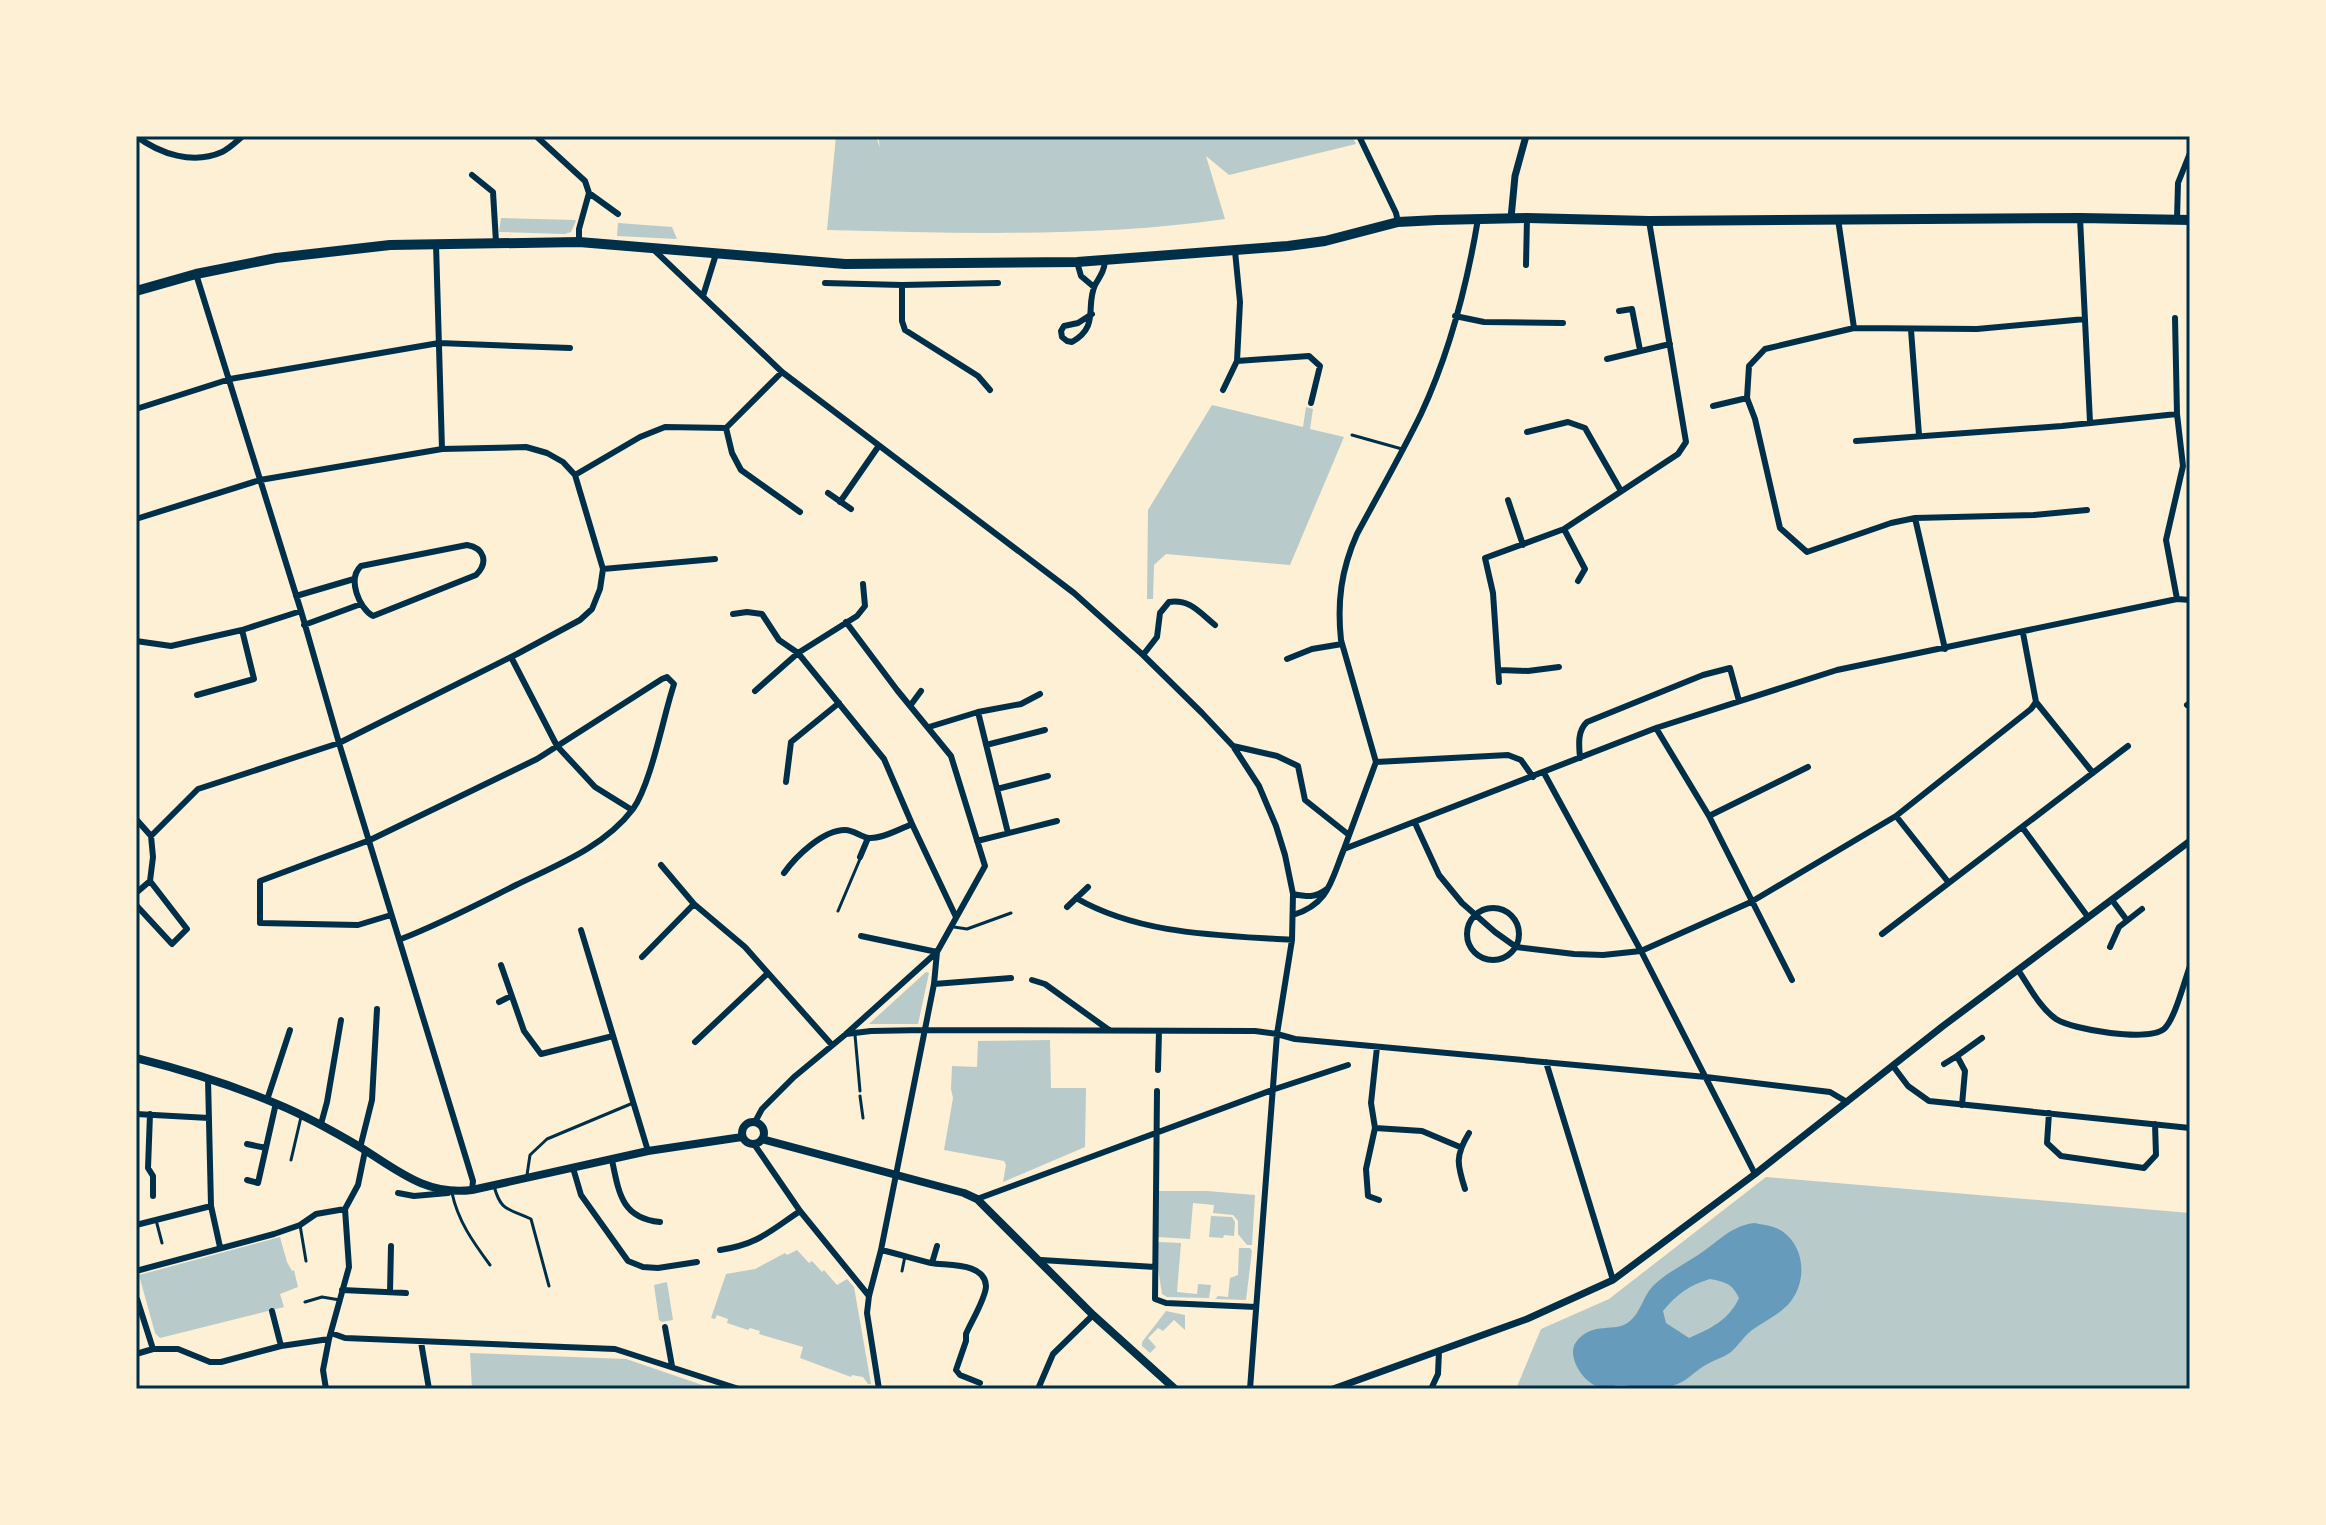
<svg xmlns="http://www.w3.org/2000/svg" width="2326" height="1525" viewBox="0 0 2326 1525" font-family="'Libre Baskerville',serif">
<rect width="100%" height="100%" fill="#fdf0d5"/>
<path fill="#b9caca" d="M836,136H876L880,148L878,136H1352L1356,144L1229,175L1206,156L1225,219C1093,238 959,233 827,230Z
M501,218L575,220L576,221L571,232L565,234L499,232Z
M618,223L672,227L677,239L617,236Z
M1212,405L1303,427L1306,407L1313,409L1310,429L1344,437L1290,565L1166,554L1154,565L1153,599H1147L1148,510Z
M926,972L929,973L918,1024H869Z
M1050,1040L1051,1088H1086L1085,1147L1003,1182L1006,1165L1004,1161L944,1150L953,1098L951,1089L952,1066L977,1067L978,1041Z
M1766,1177L2190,1213V1389H1516L1541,1329L1609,1299Z
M1158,1191H1207L1255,1195L1252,1245H1247L1238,1234V1221L1233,1215L1213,1213L1214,1205L1193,1203L1190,1239L1158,1237Z
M1211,1216L1232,1217L1235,1222L1234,1236L1224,1235L1223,1238L1209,1237Z
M280,1237L287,1262L292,1271L294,1270L298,1287L280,1294L284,1307L160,1338L155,1333L139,1275Z
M1158,1242L1181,1243L1177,1292L1197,1294L1198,1284L1211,1285L1209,1298L1167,1297L1162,1294L1157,1262Z
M1239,1248H1250L1252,1251L1246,1300L1215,1299L1218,1296L1228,1297L1230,1278L1238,1275Z
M797,1250L809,1263L812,1261L822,1272L824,1270L837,1285L847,1279L854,1287L871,1384H868L863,1377L852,1375L851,1377L800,1358L803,1347L759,1334L760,1331L750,1328L748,1330L727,1323L728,1319L717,1315L715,1319L711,1318L726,1274L755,1269L785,1253L787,1255Z
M667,1282L673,1320L662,1322L659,1320L654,1285Z
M1166,1311L1185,1315V1330L1174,1320L1163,1331L1158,1328L1148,1338L1156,1347L1150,1353L1142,1346V1342Z
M470,1353L626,1359L714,1389H472Z"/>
<path fill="#669bbc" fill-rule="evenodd" d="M1755,1223C1763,1225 1772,1225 1782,1231C1805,1247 1807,1280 1791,1301C1781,1314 1765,1321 1752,1330C1744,1336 1739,1345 1731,1352C1723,1358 1713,1360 1704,1366C1688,1376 1689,1381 1669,1387C1652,1392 1637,1386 1621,1385C1613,1385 1605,1389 1597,1386C1583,1382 1566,1356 1576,1342C1593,1320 1615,1334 1630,1321C1641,1312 1643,1296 1653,1286C1666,1273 1683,1265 1698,1255C1717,1243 1731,1225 1755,1223ZM1710,1279C1725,1282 1732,1283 1739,1298C1729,1320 1710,1329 1689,1338L1666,1323L1663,1311C1676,1295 1689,1285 1710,1279Z"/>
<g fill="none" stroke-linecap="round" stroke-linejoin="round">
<path stroke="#003049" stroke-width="3" d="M1352,435L1402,449
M838,911L860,859
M954,927L967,929L1011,913
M855,1035L860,1091
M860,1096L863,1118
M291,1160L301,1117
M527,1175L530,1155L547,1139L633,1103
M494,1186C501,1212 508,1208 531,1219L549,1286
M452,1193C458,1221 473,1242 490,1265
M156,1220L162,1243
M300,1225L306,1261
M902,1271L905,1256
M305,1302L322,1297L340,1300"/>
<path stroke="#003049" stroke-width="6" d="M136,136C160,154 193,165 222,152C229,149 237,141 243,136
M536,136L585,181L589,193L618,214
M1359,136L1396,213L1398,222
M472,175L493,192L496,242
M2080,218L2090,422
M1838,219L1854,328
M2177,219L2178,183L2190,153
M579,242V229L589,193
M436,244L442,449
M653,249L782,372L1074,593L1143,655L1202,713L1233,746L1259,786L1276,826L1285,855L1293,894L1292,940L1277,1034L1250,1389
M1077,262L1081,276L1094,287
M1526,265L1527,218
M196,274L301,611L339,743L473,1181L472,1190
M825,283L902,285L998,283
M902,285V321L905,330L978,376L990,390
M703,296L716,254
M1619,311L1632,309L1640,350
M1092,314L1078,323L1064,326L1061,331L1062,337L1067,341L1072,342C1100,326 1085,307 1095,285C1100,276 1104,272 1105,261
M1455,316L1484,322L1563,323
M2175,318L2177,414L2183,466L2166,540L2177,599
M2085,319L1977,329L1854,328L1765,349L1749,366L1747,398L1755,419L1780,528L1807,552L1891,523L1915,518L2034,515L2087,510
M1911,330L1919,435
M1607,359L1670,344
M1237,361L1309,356L1320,366L1311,403
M782,372L726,428L732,453L741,470L800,512
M1223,390L1237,361L1240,302L1235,251
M1713,406L1747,398
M136,409L230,379L439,343L570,348
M1527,432L1568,422L1585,428L1621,491
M1856,441L2062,426L2177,414
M575,475L640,437L665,427L726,428
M828,493L851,509
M1508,500L1523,545
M840,502L878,447
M1915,518L1945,649
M136,519L260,480L442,449L526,447L547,453L563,462L575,475L603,569L600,589L592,609L580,620L517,654L339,743L198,789L151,836
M1564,529L1585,569L1578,581
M467,545C484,548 489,562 476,575L373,616C359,608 347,579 361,566Z
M603,569L715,559
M296,596L354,579
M733,614L747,612L762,614L779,640L798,653L884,759L912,824L956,917
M304,625L361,604
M2023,633L2036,702L2093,773
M136,641L171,646L242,630L301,611
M1143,655L1157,637L1160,613L1169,602C1190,599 1199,612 1215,625
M511,657L557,746L595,787L632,810
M1287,659L1312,649L1342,644
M1499,670L1528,671L1559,667
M1499,682L1493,593L1485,558L1564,529L1678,454L1686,442L1649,221
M755,691L798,653L857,616L865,606L863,584
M197,695L254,679L242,630
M2187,705L2190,703
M910,706L921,691
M978,712L1008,833
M929,727L978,712L1021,704L1040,694
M1656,728L1709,816L1792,980
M986,745L1045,730
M1233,746L1277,756L1298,766L1305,800L1349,835
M1580,758C1579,746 1577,731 1587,722L1703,675L1730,668L1739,701
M1376,762L1508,755L1521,760L1533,777
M1544,773L1641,951L1755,1174
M786,782L791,742L839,703
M997,789L1048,776
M1709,816L1808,767
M1896,816L1949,883
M136,819L151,836L153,857L150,881L136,893
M1415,823L1439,875L1462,903L1495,932L1516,947L1574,954L1603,955L1641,951L1751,902L1896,816L2031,709L2036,702
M2022,827L2088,917
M977,841L1057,821
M1344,849L1376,762L1341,640C1337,602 1341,570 1357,534C1378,495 1401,455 1421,414C1449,354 1467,285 1478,219
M860,857L868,838
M661,865L694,904L745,947L832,1045
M784,873C796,856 823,830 845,830C854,830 861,837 869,838C882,839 900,829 912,824
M1293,894C1308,897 1315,898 1327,889
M1076,898C1140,935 1219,935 1292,940
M2112,900L2126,919
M136,905L172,944L187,929L150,881
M1067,907L1088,887
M1467 934a26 26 0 1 1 52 0a26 26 0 1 1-52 0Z
M391,915L358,925L260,923V881L370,840L537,759L662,679L667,677L674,684L671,694C662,724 650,785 633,809C604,847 557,865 516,885C478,904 440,924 401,939
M1293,915C1329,904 1331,881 1344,849L1656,728L1837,670L2177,599L2190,600
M581,930L648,1151
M1882,934L2128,746
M861,936L937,952L934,984L881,1250L869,1296L867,1313L879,1389
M2110,947L2119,927L2142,909
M642,957L694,904
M501,965L524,1031L541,1054L613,1036
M2018,970C2029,986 2040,1008 2056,1019C2073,1030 2148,1042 2164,1029C2175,1019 2184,982 2190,966
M1032,980L1045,984L1109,1030
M934,984L1011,978
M499,1002L511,996
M846,1034L871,1031L924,1030L1255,1031L1277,1034L1295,1039L1706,1077L1830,1092L1847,1102
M695,1042L768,973
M1377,1047L1371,1103L1375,1128L1366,1169L1368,1196L1379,1200
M1546,1062L1613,1280
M1944,1064L1957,1056
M1893,1066L1908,1086L1929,1101L2190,1128
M1158,1070L1159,1031
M208,1079L211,1206L220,1247
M1157,1091L1155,1299L1166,1303L1256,1307
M267,1100L290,1030
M1962,1105L1965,1071L1957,1056L1982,1038
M2049,1113L2047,1143L2061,1156L2144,1168L2156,1155L2155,1124
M136,1114L209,1118
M150,1114L148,1168L153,1176V1196
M755,1122L762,1109L794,1077L846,1034L937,952L985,866L951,756L897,690L846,622
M321,1124L327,1102L341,1020
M1375,1128L1422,1131L1460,1147
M247,1144L266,1148
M754,1144L800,1211L869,1296
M360,1148L372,1100L377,1009
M612,1160C619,1194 622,1218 660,1222
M573,1168L581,1195L628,1261L643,1267L658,1268L697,1262
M247,1180L258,1183L276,1103
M1465,1189C1457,1164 1455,1156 1469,1133
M398,1193L414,1196L448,1193
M977,1199L1272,1090L1348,1065
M136,1225L211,1206
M720,1250C758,1244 769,1232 800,1211
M881,1250C898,1254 915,1259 931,1263C947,1266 985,1262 986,1286C986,1298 971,1322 966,1334V1341L956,1370L960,1375L980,1383
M1041,1260L1155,1267
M932,1263L937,1246
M136,1271L274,1234L300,1225L316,1214L345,1209
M342,1290L406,1293
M390,1292L391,1246
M137,1299L153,1349H178L210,1362H221L281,1346L329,1339
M272,1311L281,1346
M665,1327L672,1366
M331,1333L345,1338L615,1349L739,1389
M421,1342L429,1389
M136,1354L153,1349
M326,1389L323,1370L329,1339L349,1267L345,1209L358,1185L365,1151
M1038,1389L1053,1354L1093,1315
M1431,1389L1438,1374L1439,1351"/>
<path stroke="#003049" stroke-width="7" d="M1511,218L1515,176L1526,136
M1333,1389L1527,1319L1613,1280L1755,1174L1943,1026L2190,841"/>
<path stroke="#003049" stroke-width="8" d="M136,1058C184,1070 232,1085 277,1104C306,1116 333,1131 360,1147C397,1170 426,1196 472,1190L648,1151L742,1137
M742 1133a11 11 0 1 1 22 0a11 11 0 1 1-22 0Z
M762,1139L964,1193L977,1199L1093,1315L1175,1389"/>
<path stroke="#003049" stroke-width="10" d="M136,291L196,274L276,258L390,245L579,242L845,264L1077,262L1288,246L1325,241L1398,222L1437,220L1527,218L1649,221L2080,218L2190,220"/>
</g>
<rect width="2326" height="1525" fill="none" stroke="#fdf0d5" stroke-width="276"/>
<rect x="138" y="138" width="2050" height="1249" fill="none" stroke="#003049" stroke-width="3"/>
</svg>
